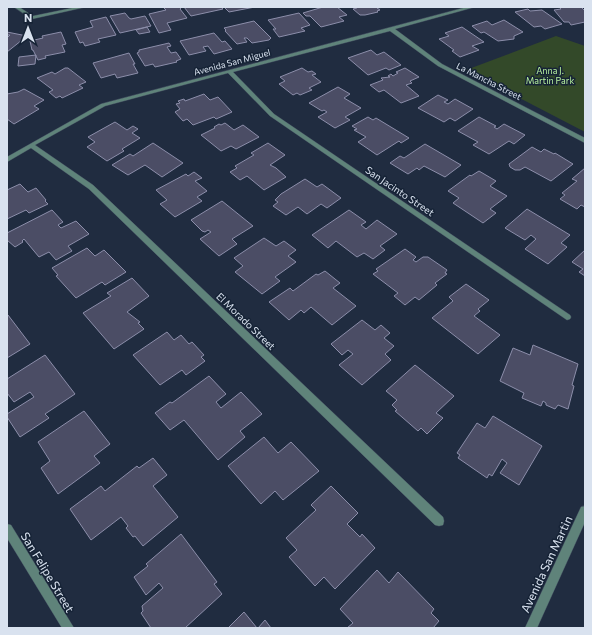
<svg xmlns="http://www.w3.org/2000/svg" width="592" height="635" viewBox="0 0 592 635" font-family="Commissioner,sans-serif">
<rect width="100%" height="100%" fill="#202c40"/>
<path fill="#334929" d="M556,36L585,46V132L466,70Z"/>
<path fill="#4b4d65" stroke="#8c8eaa" d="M163,7H180L181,8L180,9L187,18L167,23L171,30L159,33L149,14L166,10Z
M184,7H221L223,9L191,16Z
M224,7H255L229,12Z
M323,7H337L347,15L339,17L344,21L321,27L310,16H306L303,13Z
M356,7H385L377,8L380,10L377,11L378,12L365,15H360L353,9L357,8Z
M559,7H581L585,11V22L571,25L569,22H564L554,10L561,9Z
M528,9L530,11L542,10L562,24L545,29L541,26L534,27L515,12Z
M125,13L129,18L131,19L145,16L151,26L120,33L110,16Z
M299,13L310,25L301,28L305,31L279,37L273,29H276L268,20Z
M106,17L116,35L98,39L100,42L85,46L83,42L80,43L75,32L93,27L90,21Z
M504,20L523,32L514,36V39L498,41L484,32L481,33L472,26L487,21L492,25Z
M254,21L271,38L269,40L252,43L247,38H244L247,42L237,44L225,31L226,30L224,28Z
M147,27L150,32L139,34L136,30Z
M462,27L484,42L472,46L479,50L460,57L452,51L454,50L439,39L449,36L445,33Z
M7,32L27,36L7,52V38L10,35H7Z
M61,32L66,44L62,45L65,52L45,56L46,58L38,60L33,50H32L30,41L43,38L42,36Z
M214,33L222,42L225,41L232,49L214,54L208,46L203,47L206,51L189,55L180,41Z
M169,43L171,46L167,47L171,53L176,52L181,59L176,61L177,62L155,67L153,64L145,66L137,53L139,52V50Z
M371,50L377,55L384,52L401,65L389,70L386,68L368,75L348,58Z
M129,53L135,64H133L138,73L117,78L115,74L101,78L93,63Z
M36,55L35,64L18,66L19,57Z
M65,68H68L86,82L79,85L83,88L62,98L60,96L56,98L49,92L53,90L37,78L52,72L55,74Z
M302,68L308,72L312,71L316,74L312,75L321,82L309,88L312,90L300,95L297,93L293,95L279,84L285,81L280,77Z
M405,68L419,77L410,81L412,83L406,85L419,96L401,103L384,90L379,92L370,85L383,80L381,78L390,77L388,76L391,74L393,76L398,73L396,72Z
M338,87L350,94L344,98L361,108L345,117L350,120L335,128L318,117L327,112L324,110L322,111L309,103Z
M24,89L44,100L34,106L39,109L14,124L7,119V94L18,92Z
M204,94L210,100L218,97L232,112L216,119L214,117L193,125L187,119L183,121L175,112L180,109L176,104L180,103L178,101L184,99L185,101Z
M438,95L448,100L444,102L448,104L455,99L473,109L455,121L450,118L444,122L418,108Z
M368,117L373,120L376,118L409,138L401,143L399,141L377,155L358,142L366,137L354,130L357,129L352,126Z
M479,117L496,126L494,127L497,129L504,124L525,135L514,144L509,141L489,154L473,145L478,142L458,131Z
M115,122L127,130L133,126L138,129L132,133L140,138L122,149L124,151L107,161L87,147L95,142L88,137Z
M225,123L234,130L243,125L259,137L236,149L231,146L221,151L201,135L215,128L214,127L219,124L221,125Z
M153,143L183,163L162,177L145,165L128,175L112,165L130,154L133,156Z
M268,143L285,155L270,165L276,168L286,177L264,190L247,176L240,180L230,172L237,168L235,166L254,155L251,153Z
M425,144L461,165L445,177L424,166L419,170L417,168L408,174L390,163L400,156L404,158Z
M532,147L541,152L544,149L554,154L555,153L573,164L551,181L525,167L520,170H515L510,167L509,164Z
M585,168V207L581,205L577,209L560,199L565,195L562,193L577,181L572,179Z
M479,171L496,181L490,186L507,196L490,209L496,213L483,223L453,203L459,198L448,191L470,175L471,176Z
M194,172L202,178L195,181L207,191L197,197L202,201L175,217L160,204L167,200L156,190L186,174L188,176Z
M305,179L317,187L322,184L341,198L327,208L321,204L307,214L298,207L286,215L273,206L278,202L275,200L281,194Z
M20,184L28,192L36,188L46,200L45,201L48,204L29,213L26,210L7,219V190Z
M222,201L253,226L232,239L237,244L219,256L200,239L211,232L208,230L205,232L202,231L191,220Z
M527,209L570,235L561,243L567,247L548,264L525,249L536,239L531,235L525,240L505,228Z
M52,210L63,222L58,225L61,228L76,221L89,234L68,246L72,251L56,260L49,252L39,257L24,239L22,241L23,242L15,247L7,240V233Z
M349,210L366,222L361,225L366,229L377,220L397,234L380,246L385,250L373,259L364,253L357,257L336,241L328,248L312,235Z
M264,238L276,246L284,241L296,250L288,256L296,262L275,277L280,281L262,294L235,272L243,266L234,258Z
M87,248L95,256L104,250L126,272L105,285L102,282L76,298L56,276L58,275L52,268Z
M405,249L416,257L413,260L416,262L423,257H428L447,270L445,273L447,274L435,283L437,285L419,300L415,297L405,305L394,296L398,293L373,274L378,271L376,269Z
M585,250V276L579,272L583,269L572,262Z
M325,271L340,283L333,288L356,306L332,325L311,307L304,313L301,310L289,320L269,302L290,288L293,291L316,274L318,275Z
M132,278L149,296L127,312L140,322L138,323L144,329L114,349L83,313L111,296L107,293Z
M466,284L489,300L478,309L480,311L474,316L500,335L478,354L432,318L453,301L449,297Z
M8,315L30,344L7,358V316Z
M362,320L375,330L381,325L390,333L384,338L394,346L385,354L391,360L362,385L339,365L353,354L348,350L342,355L331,344Z
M167,332L174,340L181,335L189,344L192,342L204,355L201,357L205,361L186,375L182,370L160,385L133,355Z
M533,345L578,364L572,385L574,386L568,409L558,405L555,409L546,405V403L543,401L541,406L522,398L524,393L500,381L513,348L530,355Z
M45,355L75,394L45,414L49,418L20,437L7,417V414L34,397L30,392L14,402L7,393V379Z
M415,365L454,396L436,413L443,418L427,434L421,428L418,431L395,411L397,410L392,405L397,400L386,391Z
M209,376L226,394L216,402L221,408L241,392L262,414L240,431L245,437L218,460L184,420L170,430L155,413L170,402L172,403Z
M84,411L110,444L94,456L100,463L58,494L41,468L50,461L38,442Z
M493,416L542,446L519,485L500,473L507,463L502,459L492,476L489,474L487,478L458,458L460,455L457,453L477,423L485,428Z
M264,437L278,453L291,442L319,471L283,500L275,491L261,504L228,466Z
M153,458L167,475L153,486L178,517L143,546L135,536L133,537L126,528L128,526L121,517L91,540L70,509L101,486L105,491L137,466L139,468Z
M331,486L358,513L347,524L360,537L362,534L375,548L335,589L324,577L315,586L289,557L297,550L286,538L316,510L311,505Z
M181,534L217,582L214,584L222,594L185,628H151L141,613L143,611L142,606L163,588L159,583L146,595L134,577L148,566L146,564Z
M377,570L389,583L398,572L434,609L431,613L439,621L433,628H347L353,623L340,609Z
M244,612L257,628H228Z
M265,620L271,628H258Z"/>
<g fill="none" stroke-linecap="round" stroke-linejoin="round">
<g stroke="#3e495c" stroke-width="1">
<path id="minor" d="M14,7H19L33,16L77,7H86L32,19Z
M467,7H475L395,29L442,64L585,138V143L438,66L390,31L233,72L274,114L570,315L571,317L570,319L567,320L270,116L228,73L105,106L35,145L93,185L443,517L444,521L443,525L439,526L435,525L89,189L31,148L7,162V157L101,104Z
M7,524L11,525L74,628H62L7,538Z"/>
</g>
<g stroke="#3e495c" stroke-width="1">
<path id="tertiary" d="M585,506V522L537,628H525L581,507Z"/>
</g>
<use href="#minor" fill="#5f837a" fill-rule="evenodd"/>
<use href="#tertiary" fill="#5f837a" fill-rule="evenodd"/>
</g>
<g text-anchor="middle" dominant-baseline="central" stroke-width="3" stroke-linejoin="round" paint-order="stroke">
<g font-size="9" fill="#d9e2ef" stroke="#162336">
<text transform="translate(232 62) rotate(-15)">Avenida San Miguel</text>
<text transform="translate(489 81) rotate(27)">La Mancha Street</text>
</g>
<g font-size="9" fill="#b9f29f" stroke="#162336">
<text x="550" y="70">Anna J.<tspan x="550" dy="10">Martin Park</tspan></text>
</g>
<g font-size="10" fill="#d9e2ef" stroke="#162336">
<text transform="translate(400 191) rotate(34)">San Jacinto Street</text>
<text transform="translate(246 321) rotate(44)">El Morado Street</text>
</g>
<g font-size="12" fill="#d9e2ef" stroke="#162336">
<text transform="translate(546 564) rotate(-65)">Avenida San Martin</text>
<text transform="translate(48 572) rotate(59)">San Felipe Street</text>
</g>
</g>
<rect width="592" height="635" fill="none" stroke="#d9e2ef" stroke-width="16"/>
<g transform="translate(28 28)" stroke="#162336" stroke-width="3" paint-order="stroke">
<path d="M0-3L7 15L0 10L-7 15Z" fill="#d9e2ef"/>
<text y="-6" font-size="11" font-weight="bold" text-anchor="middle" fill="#d9e2ef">N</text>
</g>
</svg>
